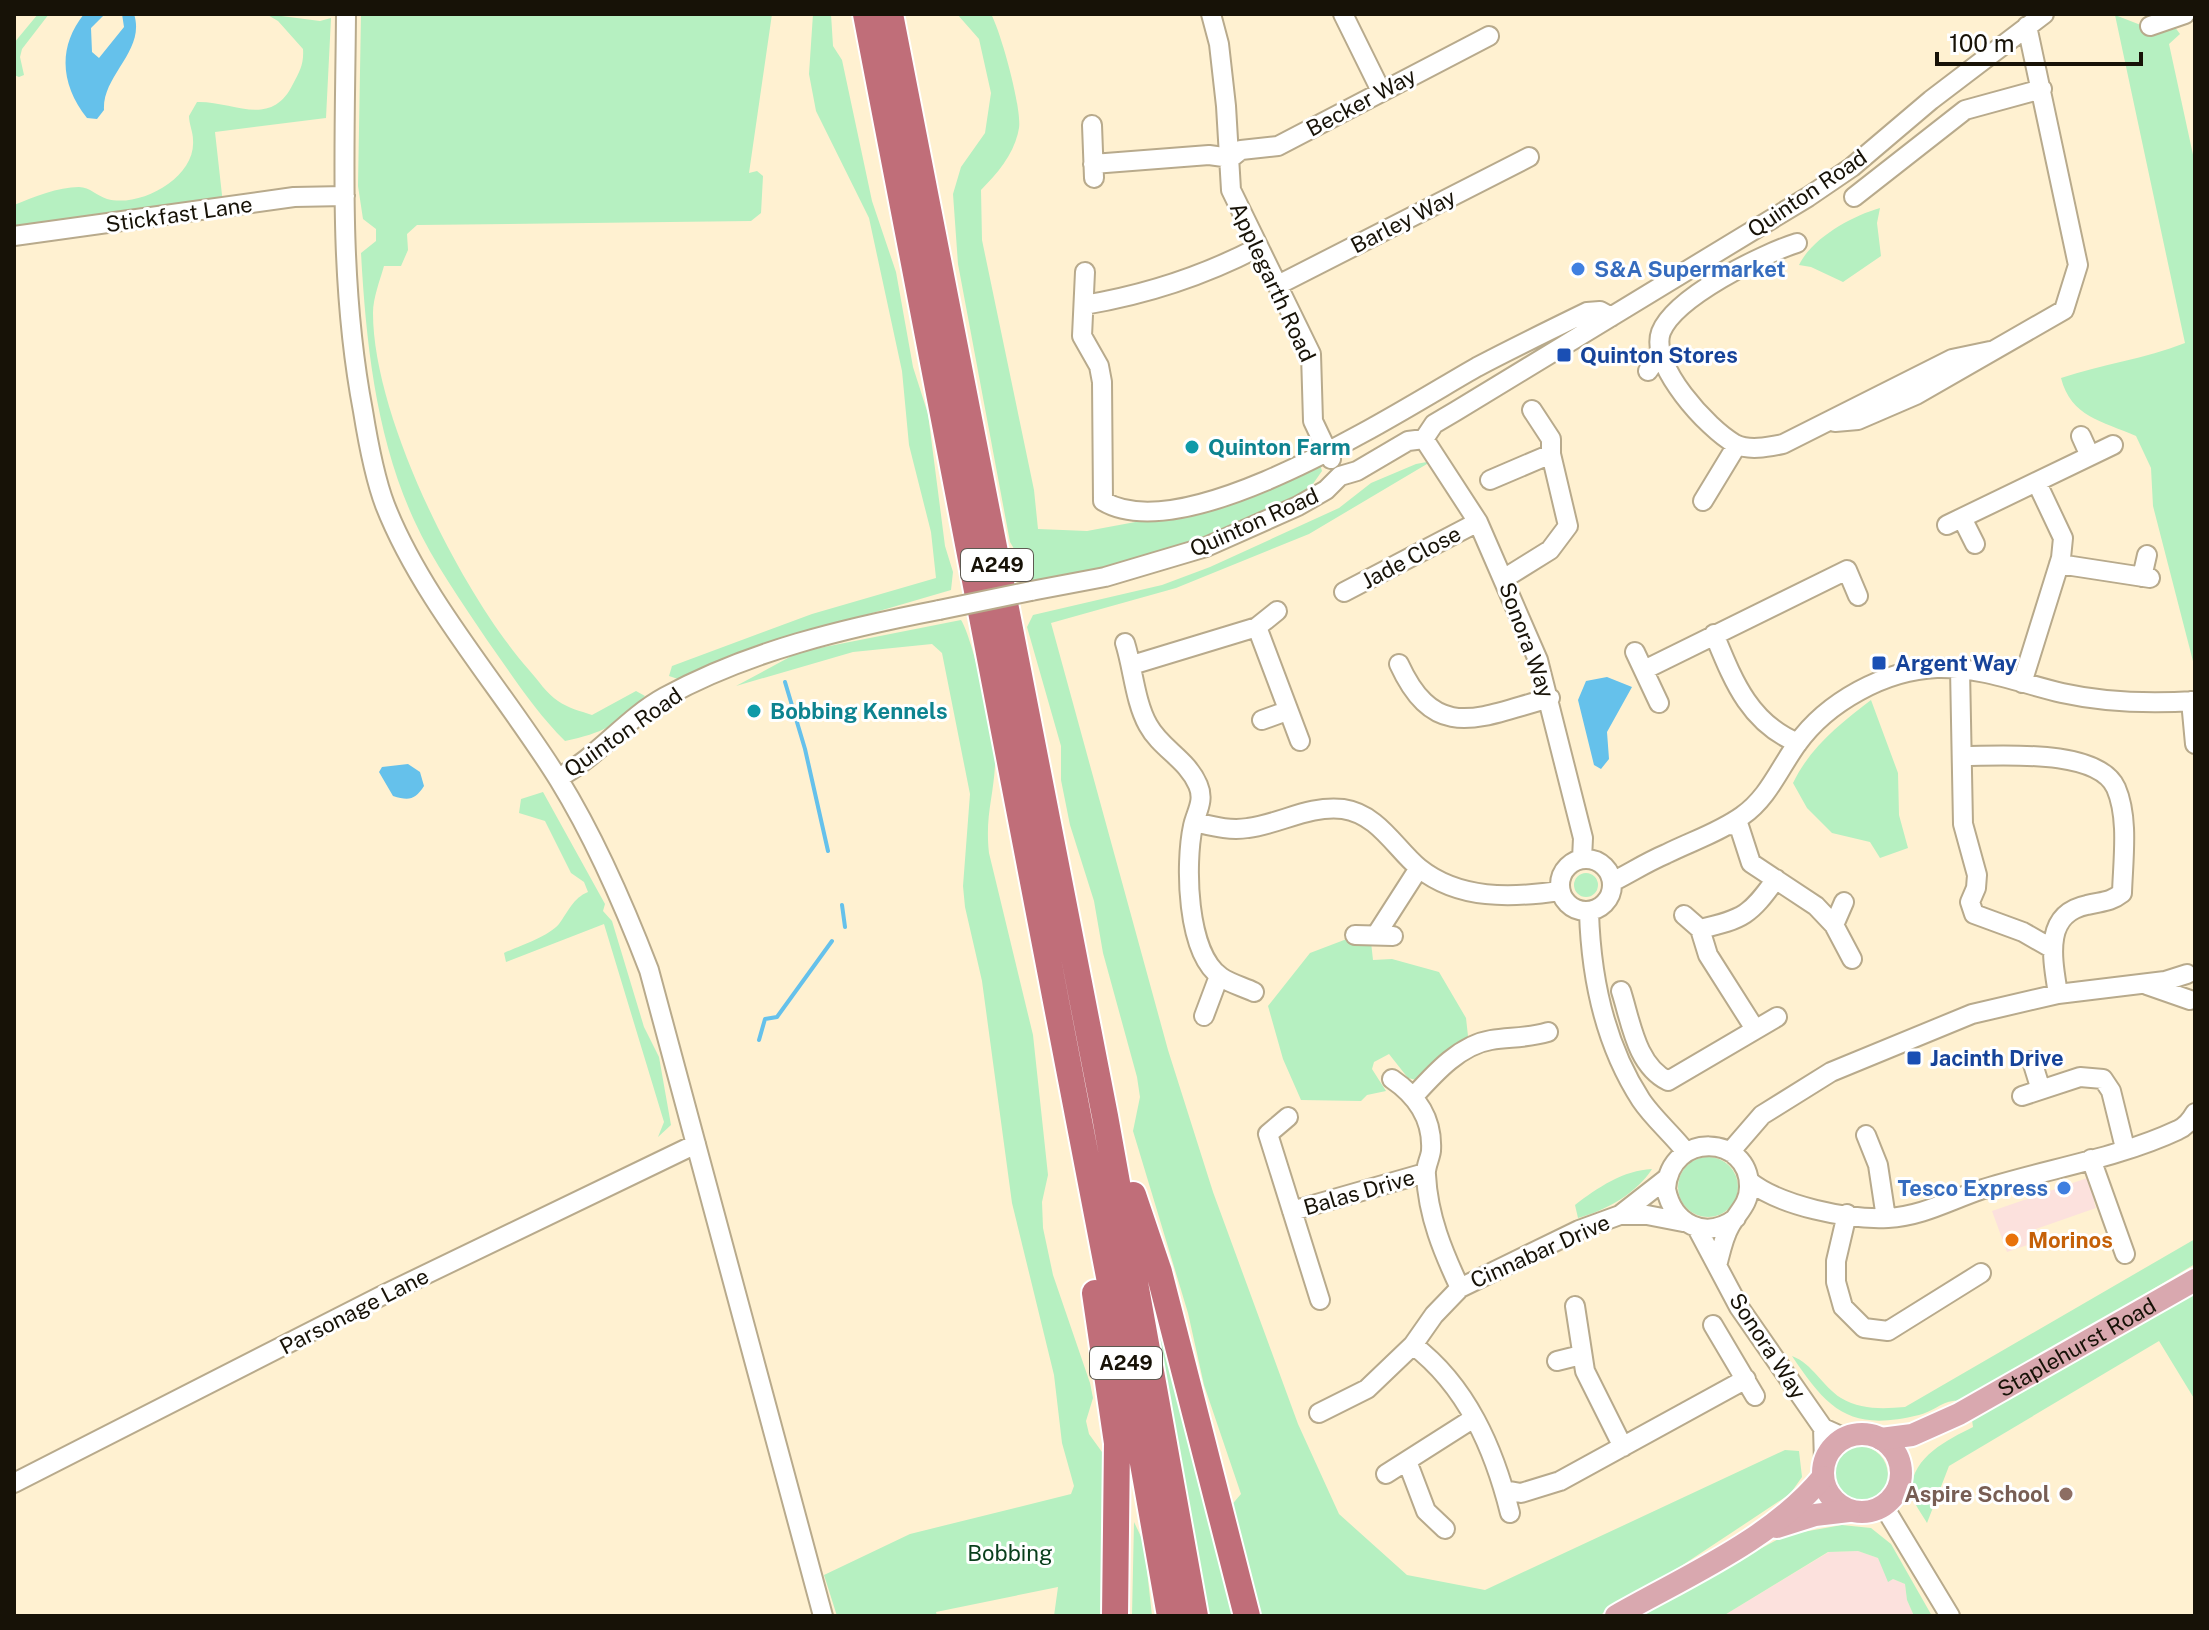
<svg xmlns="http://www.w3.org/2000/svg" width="2209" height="1630" viewBox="0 0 2209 1630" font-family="'Public Sans',sans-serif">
<rect width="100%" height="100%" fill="#fff1d1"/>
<path fill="#fce1dd" d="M2090,1177L2098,1201L2094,1202L2096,1208L2036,1229L2039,1241L2007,1252L1992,1211Z
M1858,1551L1878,1558L1893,1579L1905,1584L1907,1600L1914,1616H1723L1829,1552Z"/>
<path fill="#b6f0c1" d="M38,14H49L22,49L20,57L24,75L19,77L14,75V43Z
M266,14L320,21L331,18L326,118L215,132L223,204L14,230V205C34,197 58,187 79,187C90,187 97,196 107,199C140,208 196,178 193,140C193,132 189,124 189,116L197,102C234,101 271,129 293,84C300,71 304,64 303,49L278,21Z
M361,14H772L749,173L757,171L763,176L761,213L751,221L417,225L407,234L408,250L401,266H384C380,280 373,298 373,313C373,417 461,593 529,670C538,680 547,694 558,701C568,708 580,711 592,715L636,691L645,696C618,725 603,733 565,741C534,710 512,675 487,640C462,602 433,562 414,520C376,437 366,343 361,253L376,241V229L363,219L358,186Z
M813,14H831L833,46L842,60L872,201L896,272L913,367L928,414L945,546L953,572L951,590L763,645L678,679L669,676L672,666L812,614L936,578L931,532L909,445L902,371L869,218L816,111L809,74Z
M957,14H991C1001,32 1022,109 1019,128C1015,153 998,173 981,190L982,240L1034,490L1038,529L1087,531L1205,509L1319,461L1322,471L1308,491L1223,532L1129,566L1035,584L1010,542L958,264L953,194L961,167L985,133L991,93L979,39Z
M2115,15L2151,29L2174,26L2180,34L2169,44L2195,164V669L2153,506L2151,468L2136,436C2102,421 2071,417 2061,378C2102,364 2145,359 2185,343Z
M1880,208L1877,223L1881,256L1843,282L1811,267L1799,265C1812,238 1852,216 1880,208Z
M1432,461L1309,534L1176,588L1051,623L1168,1050L1213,1192L1298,1424L1339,1514L1407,1575L1485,1590L1785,1450L1799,1451L1802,1477L1790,1494L1651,1586L1598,1616H1258L1251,1575L1229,1508L1241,1494L1204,1385L1188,1313L1133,1131L1140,1097L1137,1077L1103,953L1094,901L1070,825L1061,780V746L1027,627L1033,615L1162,585L1210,567L1339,508L1371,483L1416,464Z
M961,620C973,638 997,744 995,766C993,799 985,817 989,853L1033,1035L1048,1175L1042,1202L1043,1228L1053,1275L1090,1383L1093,1398L1086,1421L1089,1434L1102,1452L1106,1471L1102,1616H1054L1058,1587L936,1612L937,1616H837L824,1575L910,1534L1071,1494L1074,1486L1062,1443L1054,1375L1012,1203L982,981L965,907L963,886L970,794L942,653L932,644L853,652L736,686L799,652Z
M1871,700L1898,773L1899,815L1908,848L1880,858L1870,842L1832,833L1807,808L1793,783C1811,746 1840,724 1871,700Z
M543,792L605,904L603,911L612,921L644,1027L659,1057L671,1125L658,1137L664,1122L604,924L506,962L504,953C519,946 548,937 559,924C568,912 573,898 588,892L584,882L571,873L545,821L519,813L521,799Z
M1574 885a12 12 0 1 1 24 0a12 12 0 1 1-24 0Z
M1352,937L1371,942L1373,960L1392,959L1439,972L1466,1018L1469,1045L1416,1080L1408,1078L1389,1054L1374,1062L1372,1069L1386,1091L1367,1095L1361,1101L1301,1100L1283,1059L1268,1006L1310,953Z
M1678 1187a30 30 0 1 1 60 0a30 30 0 1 1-60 0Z
M1652,1169C1637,1193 1605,1211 1578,1218L1575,1205C1597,1188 1624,1170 1652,1169Z
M2195,1239V1264L1964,1402C1960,1402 1957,1400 1953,1401C1942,1402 1930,1413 1919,1415C1850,1432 1828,1410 1792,1356C1813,1364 1822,1386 1841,1398C1861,1410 1883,1409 1905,1407Z
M1148,1278L1240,1616H1209Z
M2195,1292V1400L2159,1341L1949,1466L1927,1523C1922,1514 1913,1503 1912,1494C1908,1459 1947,1440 1973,1427L1972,1420Z
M1830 1475a29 29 0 1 1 58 0a29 29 0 1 1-58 0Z
M1134,1522L1144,1543L1152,1616H1132Z
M1842,1525L1871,1528L1891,1544L1932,1616H1914L1907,1600L1905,1584L1893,1579L1888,1582L1878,1558L1858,1551L1828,1552L1723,1616H1634L1786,1535Z"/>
<path fill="#65c1eb" d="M84,14H105L91,28L92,52L99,58L124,27L122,14H134C146,51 102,75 104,110L97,119L87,118C61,85 57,48 84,14Z
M1607,677L1632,687L1607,732L1609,759L1601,769L1594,765L1578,700L1586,681Z
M408,764L420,772L424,786C415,800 409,801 393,796L379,772L382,767Z"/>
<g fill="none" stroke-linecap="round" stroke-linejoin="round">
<path stroke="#65c1eb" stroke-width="4" d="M785,682L805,749L828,851
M842,905L845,927
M759,1040L765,1019L777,1017L832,941"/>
<g stroke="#b8aa8c" stroke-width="22">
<path id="minor" d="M346,14C345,147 338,280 363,411C368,442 374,476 385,505C423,602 504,691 559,780C596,840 624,905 649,970L823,1616
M1211,14L1219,44L1226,106L1231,190L1311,354L1313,421L1331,459
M1343,14L1381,91
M2150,26L2185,14
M1092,125L1094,178
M1231,158L1241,150L1278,146L1489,36
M1093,164L1209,155L1231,158
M1854,197L1965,110L2042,89
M14,236L294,197L345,196
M1797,243C1762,254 1675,297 1661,332C1649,365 1708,429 1735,444C1749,451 1768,447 1783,444L1952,359L1990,351
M1085,272L1082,336L1099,366L1102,382L1103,501C1186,551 1401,410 1477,367C1513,348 1550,330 1587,312L1600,311L1611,317
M1278,285L1529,157
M1084,305C1144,295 1203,276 1257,248
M1648,371L1660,354
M1835,422L1858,420L1916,395L2064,310L2078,265L2027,26
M2081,436L2090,456
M1424,439L1478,522L1538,660L1583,838L1582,859
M1490,480L1551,454
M1703,501L1737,445
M1962,518L1975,544
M1947,525L2113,445
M2059,564L2150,578
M2142,577L2147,555
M1505,578L1550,550L1568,526L1551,454V439L1532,410
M1031,591L1105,577L1206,547L1298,506L1326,490L1340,476L1357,471L1408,441L1424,439L1434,424L1456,411L1808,197L1852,167L1931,100L2044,14
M1344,592L1478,522
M1277,611L1257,627L1300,741
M1714,634C1733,680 1749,723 1798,743
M1125,643C1133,668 1135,702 1148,725C1161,749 1187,759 1198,785C1205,801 1196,812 1193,826C1185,863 1186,953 1221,977C1231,984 1244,987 1254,992
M1635,652L1659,703
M1399,664C1436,745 1481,716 1550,698
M1132,665L1257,627
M1960,669L1963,824L1977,875L1976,888L1970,902L1974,914L2023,932L2051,948
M1644,670L1847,570L1858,596
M2022,683L2061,558L2063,538L2037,483
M2191,701L2195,744
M1262,720L1287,711
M1964,756C2001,756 2098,748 2116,788C2129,818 2123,860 2122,893C2109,903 2102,901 2087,905C2042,914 2053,961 2058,994
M558,778C598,757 625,719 665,697C748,651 846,628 939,610
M1194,822C1212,826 1229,831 1248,828C1280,824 1309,805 1343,809C1378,814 1395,848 1419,868C1459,900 1511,898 1560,891
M1729,825L1739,826L1751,863L1816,906L1834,925L1852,959
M1560 885a26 26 0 1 1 52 0a26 26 0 1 1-52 0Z
M1612,882C1630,873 1647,862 1666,854C1692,841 1718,833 1742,816C1768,798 1779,769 1797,744C1827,702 1885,670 1937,668C1981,667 2020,683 2062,693C2107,703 2149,704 2195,701
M1589,912C1591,978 1604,1043 1641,1100C1653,1118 1672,1134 1686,1152
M1684,915L1700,929
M1834,925L1844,902
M1355,935L1393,936
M1376,935L1419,868
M2147,985L2190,1000
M1621,991C1631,1022 1636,1065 1668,1081L1777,1017
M1204,1016L1219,976
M1755,1029L1708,955L1700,929C1744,919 1750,915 1776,879
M2032,1061L2040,1087
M1392,1079C1417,1096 1433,1119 1431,1151C1430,1159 1425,1167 1426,1175C1428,1216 1443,1252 1460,1288
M1415,1095C1435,1073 1460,1045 1491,1040C1511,1037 1528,1038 1548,1032
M2022,1096L2080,1077L2103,1079L2111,1091L2125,1148
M1288,1117L1268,1134L1320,1300
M1866,1135L1878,1165L1886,1218
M1730,1152L1762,1115L1831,1072L1972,1014L2058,994L2165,981L2187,974
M2091,1159L2125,1254
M1749,1181C1780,1206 1848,1220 1888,1218C1922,1216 1948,1201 1980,1190C2045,1169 2116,1159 2178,1130C2185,1127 2191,1120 2195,1113
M1292,1211L1425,1173
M1847,1214L1836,1261V1282L1843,1307L1864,1328L1888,1331L1981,1273
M1620,1215H1647L1683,1222
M1697,1228L1739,1307L1823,1428L1843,1437L1854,1435
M1718,1262C1721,1250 1724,1236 1730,1226C1738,1212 1749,1204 1749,1187C1750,1135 1670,1130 1666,1189C1673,1224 1705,1241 1736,1218
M1575,1306L1585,1371L1623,1447
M1713,1325L1755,1396
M1413,1345C1467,1386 1494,1449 1510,1513
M1557,1361L1581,1355
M1319,1413L1367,1389L1413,1345L1434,1315L1460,1288L1579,1230L1620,1215L1666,1179
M1823,1428L1824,1462
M1407,1461L1426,1511L1445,1529
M1386,1474L1474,1418
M14,1483L381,1296L696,1144
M1504,1490L1521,1493L1560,1481L1746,1379
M1883,1505L1950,1616"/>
</g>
<g stroke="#fff" stroke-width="26">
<g id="major">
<circle cx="1862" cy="1473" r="39"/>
<path id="s1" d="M1881,1439L1912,1435L1959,1414L2195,1280"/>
<path d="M1777,1527L1815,1515L1849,1511"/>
<path d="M1616,1616C1686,1576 1771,1540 1823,1477"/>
</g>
</g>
<g stroke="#fff" stroke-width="30">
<path id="highway" d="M866,14L1121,1339L1170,1616
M890,14L1105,1116L1195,1616
M1133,1195L1159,1272L1247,1616
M1095,1293L1117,1443L1115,1616"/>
</g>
<use href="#minor" stroke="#fff" stroke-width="18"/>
<use href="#major" stroke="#d9a8af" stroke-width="22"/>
<use href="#highway" stroke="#c06e79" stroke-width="26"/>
<g stroke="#b8aa8c" stroke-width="22" stroke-linecap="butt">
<path id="minor-bridge" d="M939,610L1031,591"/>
</g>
<use href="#minor-bridge" stroke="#fff" stroke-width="18"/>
</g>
<g fill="#3f7fe0" stroke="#fff" stroke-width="3">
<circle cx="1578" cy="269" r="8"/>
<circle cx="2064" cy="1188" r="8"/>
</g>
<g fill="#1a4fb4" stroke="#fff" stroke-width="3">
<rect x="1556" y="347" width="16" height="16" rx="4"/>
<rect x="1871" y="655" width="16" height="16" rx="4"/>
<rect x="1906" y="1050" width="16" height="16" rx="4"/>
</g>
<g fill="#0f9aa8" stroke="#fff" stroke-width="3">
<circle cx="1192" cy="447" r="8"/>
<circle cx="754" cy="711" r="8"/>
</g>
<circle fill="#e8710a" stroke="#fff" stroke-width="3" cx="2012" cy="1240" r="8"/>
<circle fill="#8d6e63" stroke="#fff" stroke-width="3" cx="2066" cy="1494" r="8"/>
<g text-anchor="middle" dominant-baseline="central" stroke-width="6" stroke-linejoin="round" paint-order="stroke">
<g fill="#fff" stroke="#5d5951" stroke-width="2">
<rect x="961" y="549" width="72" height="32" rx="6"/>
<rect x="1090" y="1347" width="72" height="32" rx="6"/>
</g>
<g font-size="20" font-weight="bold" fill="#171207">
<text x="997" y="565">A249</text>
<text x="1126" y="1363">A249</text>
</g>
<g font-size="22" fill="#171207" stroke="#fff">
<text transform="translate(1361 102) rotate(-28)">Becker Way</text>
<text transform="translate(1807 193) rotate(-34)">Quinton Road</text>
<text transform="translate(179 214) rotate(-8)">Stickfast Lane</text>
<text transform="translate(1403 221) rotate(-27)">Barley Way</text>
<text transform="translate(1273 282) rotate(65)">Applegarth Road</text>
<text transform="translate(1254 522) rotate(-24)">Quinton Road</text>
<text transform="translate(1411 557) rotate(-28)">Jade Close</text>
<text transform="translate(1527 640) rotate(70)">Sonora Way</text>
<text transform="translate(623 732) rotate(-35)">Quinton Road</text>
<text transform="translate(1359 1192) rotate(-16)">Balas Drive</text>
<text transform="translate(1540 1251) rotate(-24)">Cinnabar Drive</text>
<text transform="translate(354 1311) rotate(-27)">Parsonage Lane</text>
<text transform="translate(1768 1346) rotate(57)">Sonora Way</text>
<text stroke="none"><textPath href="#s1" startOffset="218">Staplehurst Road</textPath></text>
</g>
<g font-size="22" font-weight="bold" fill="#366cbe" stroke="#fff" text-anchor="start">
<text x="1594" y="269">S&amp;A Supermarket</text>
<text x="2048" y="1188" text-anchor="end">Tesco Express</text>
</g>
<g font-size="22" font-weight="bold" fill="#164399" stroke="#fff" text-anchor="start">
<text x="1580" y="355">Quinton Stores</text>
<text x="1895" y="663">Argent Way</text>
<text x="1930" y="1058">Jacinth Drive</text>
</g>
<g font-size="22" font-weight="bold" fill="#0d838f" stroke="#fff" text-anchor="start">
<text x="1208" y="447">Quinton Farm</text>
<text x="770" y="711">Bobbing Kennels</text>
</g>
<g font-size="22" font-weight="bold" fill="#c56008" stroke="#fff" text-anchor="start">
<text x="2028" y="1240">Morinos</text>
</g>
<g font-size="22" font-weight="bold" fill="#785e54" stroke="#fff" text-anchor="end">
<text x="2050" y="1494">Aspire School</text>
</g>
<g font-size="22" fill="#093f1c" stroke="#fff">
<text x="1010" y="1553">Bobbing</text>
</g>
</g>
<rect width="2209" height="1630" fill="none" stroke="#171207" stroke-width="32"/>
<path d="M1937 52v12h204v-12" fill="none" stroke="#171207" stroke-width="4"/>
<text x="1949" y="52" font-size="24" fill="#171207" stroke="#ffffff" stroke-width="6" paint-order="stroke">100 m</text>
</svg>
